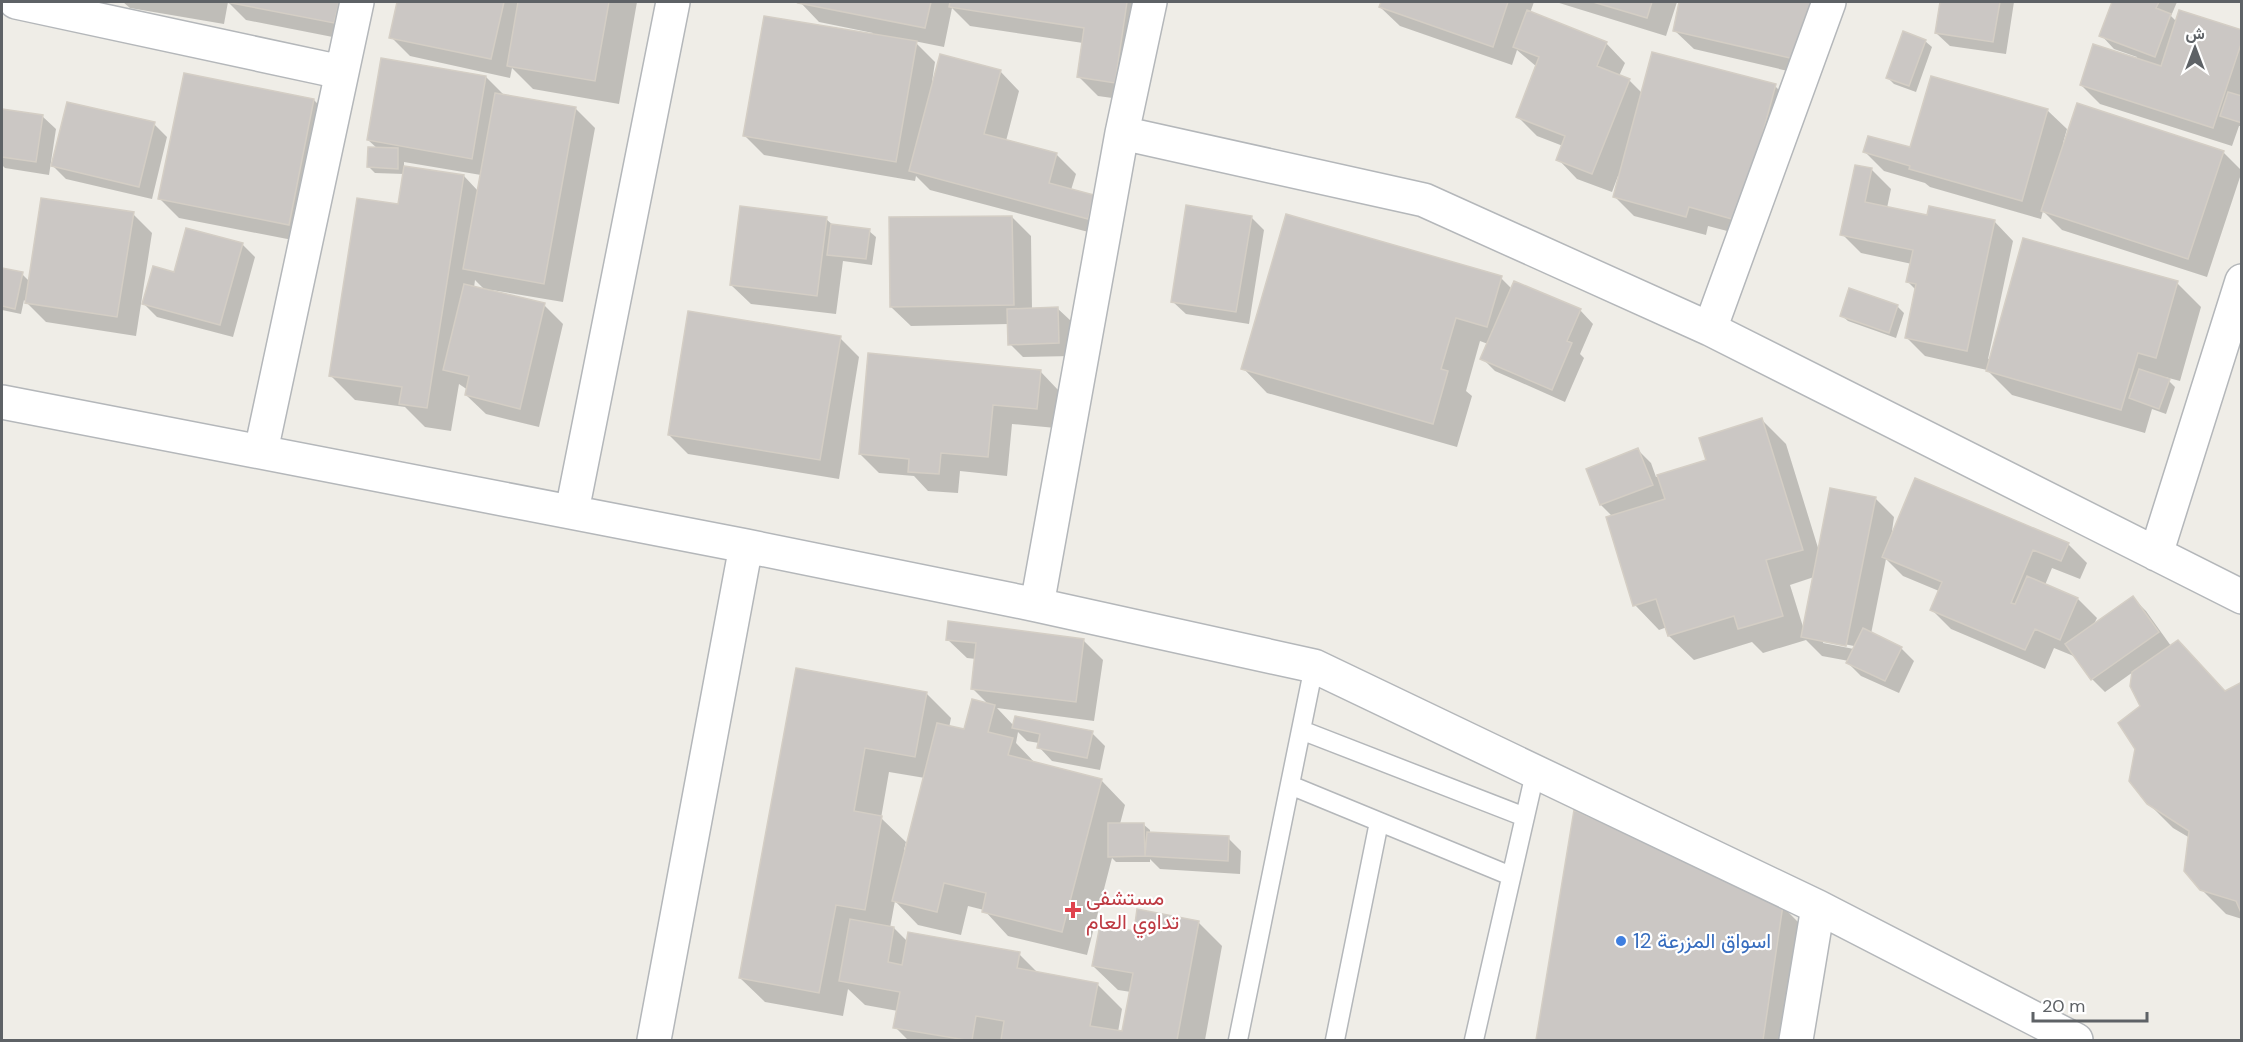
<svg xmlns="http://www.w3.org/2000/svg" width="2243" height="1042" viewBox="0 0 2243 1042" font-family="'DM Sans',Vazirmatn,sans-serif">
<rect width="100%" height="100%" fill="#efede7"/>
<path fill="#0003" fill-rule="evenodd" d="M123,2H361L353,41L246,20L228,2L224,24L130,8Z
M398,2H637L619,104L533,89L512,68L510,78L410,56L391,37Z
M800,2H1143L1134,101L1098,96L1078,76L1083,43L970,26L952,8L944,47L914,41L935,62L932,82L1000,71L1019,91L1006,141L1057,155L1076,174L1071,190L1094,196L1113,215L1107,237L930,190L916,176L915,181L764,155L745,136L872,35L873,33L819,22Z
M1382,2H1534L1530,13L1606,43L1625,63L1619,76L1629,80L1642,93L1775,86L1794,105L1758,239L1708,226L1706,235L1634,216L1615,197L1620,177L1618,176L1612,192L1577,179L1558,159L1563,146L1537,136L1518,117L1537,67L1517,50L1512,65L1400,26L1380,7Z
M1556,2H1677L1666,36Z
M1681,2H1835L1818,78L1694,49L1674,30Z
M1941,2H2014L2006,54L1950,46L1936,33Z
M2114,2H2177L2171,16L2177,22L2242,32V122L2240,121L2242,126H2239L2232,146L2100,104L2081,85L2136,59L2137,57L2114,49L2101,35Z
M1925,41L1932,47L1916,92L1894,84L1888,78Z
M486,77L505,96L576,109L595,128L563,302L492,290V292L544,305L563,324L539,427L486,414L466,395L468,390L459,384L451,431L425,427L405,407L355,400L330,375L399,206L404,174L375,173L368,166L378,149L368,140ZM404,162L481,175L478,191L464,176L404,167ZM475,280L486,291L474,288Z
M314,100L333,120L308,243L179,218L160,199Z
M2,110L42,116L56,129L49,175L5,168L2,165Z
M2047,110L2067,129L2063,143L2223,152L2242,171L2207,277L2062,230L2043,211L2041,219L1930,187L1925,183L1884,171L1865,152L1911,149Z
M154,124L167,137L152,199L66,179L53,166Z
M1871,169L1891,189L1887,208L1928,217L1994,221L2013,241L1988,359L2177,283L2201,307L2180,381L2165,377L2175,387L2166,414L2152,409L2145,433L2012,395L1987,370L1925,356L1906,337L1916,290L1908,282L1912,264L1861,253L1842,234Z
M133,214L152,233L136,336L46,322L24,300L21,314L2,310V269L22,274L30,282Z
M1012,217L1031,236L1032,309L1057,308L1071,321L1072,356L1023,357L1010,344L1009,324L911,326L891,307Z
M1251,217L1264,230L1249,324L1186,314L1172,301Z
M826,219L834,226L869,231L876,237L872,265L843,261L836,314L751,304L731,285Z
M242,244L255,257L233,337L157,317L144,304L175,274Z
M1501,278L1512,289L1580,310L1593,324L1580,354L1584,358L1565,402L1495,371L1482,358L1488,344L1480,341L1466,391L1472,396L1457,447L1267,393L1243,368Z
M1850,290L1898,307L1904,313L1896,338L1848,321L1841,315Z
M840,338L859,357L839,479L688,454L669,435Z
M1040,371L1059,391L1056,428L1012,424L1007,476L960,471L958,493L928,491L914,476L879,473L860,454Z
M1762,420L1786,444L1819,551L1875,498L1894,517L1891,538L2068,544L2087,563L2080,579L2052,568L2045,585L2078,599L2097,618L2093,626L2133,598L2146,611L2171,646L2226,693L2242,683V919L2226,914L2201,889L2190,838L2173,828L2148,803L2142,706L2133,672L2105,692L2092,679L2076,657L2054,648L2045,669L1951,629L1931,609L1939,591L1903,576L1886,559L1871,634L1901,648L1914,661L1899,693L1861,676L1848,663L1849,661L1822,656L1806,640L1763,653L1752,642L1694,660L1669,636L1667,627L1659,630L1635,605L1613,517L1601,505L1638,450L1651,463L1656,477L1708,461ZM1814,577L1804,630L1790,585ZM1823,640L1854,646V649L1823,643Z
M947,639L1083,640L1103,660L1094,721L997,708L1014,726L1092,733L1105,746L1100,770L1052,761L1039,747V743L1027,741L1018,732L1016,743L1036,764L1101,780L1125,805L1120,824H1143L1150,830V834L1228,838L1241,851L1240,874L1160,869L1150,859V862H1116L1112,858L1087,955L1008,936L984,910L968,906L961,935L918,925L895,901L890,928H894L908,942L1019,954L1039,974L1098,985L1122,1009L1118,1032L1123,1033L1131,992L1118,990L1093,966L1135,932L1198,922L1222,946L1205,1040H908L895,1027L898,1011L865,1005L848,989L843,1016L765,1002L740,978L798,670L927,694L951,718L949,728L966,731L989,705L972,688L976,659L967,658ZM889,772L925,778L907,850H904L906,842L881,818Z
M1575,813L1782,906L1807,931L1790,1040H1538Z"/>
<path fill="#cbc7c4" stroke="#d4cec5" stroke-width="1.5" d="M226,2H339L334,23Z
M397,2H504L491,59L389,38Z
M518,2H609L595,81L507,66Z
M799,2H931L925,28L798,3Z
M950,2H1127L1115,83L1077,77L1084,28L949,7Z
M1381,2H1508L1493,47L1379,7Z
M1593,2H1652L1647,18Z
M1679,2H1812L1799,60L1673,31Z
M1940,2H2000L1993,42L1935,33Z
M2112,2H2159L2156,8L2171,14L2155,57L2099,36Z
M1527,10L1607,42L1597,66L1630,79L1592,174L1556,160L1565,136L1516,117L1539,57L1513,47Z
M2179,10L2242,30V41L2213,128L2080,85L2093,44L2161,66Z
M764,16L917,41L896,162L743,136Z
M1903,31L1926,40L1909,86L1886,78Z
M1652,52L1776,84L1739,221L1689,207L1686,217L1613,197Z
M940,54L1001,70L984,134L1057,153L1049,183L1094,195L1088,219L909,171Z
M381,58L486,76L472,159L367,140Z
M184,73L314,99L289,225L158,199Z
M1931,76L2048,109L2022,201L1909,169L1910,166L1863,152L1868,136L1910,147Z
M2228,92L2242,96V123L2220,116Z
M495,93L576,107L544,284L463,269Z
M67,102L155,122L139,187L51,166Z
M2077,103L2224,151L2188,259L2041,211Z
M2,109L43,115L36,162L2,157Z
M368,147L398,148V169L367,167Z
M1855,165L1872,168L1865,202L1927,215L1929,206L1995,220L1967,351L1905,338L1916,284L1906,282L1913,250L1840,235Z
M404,166L464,175L427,408L399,404L402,387L329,376L357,198L398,204Z
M41,198L134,212L117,317L25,303Z
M1186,205L1252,216L1236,312L1171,302Z
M740,206L827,217L817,296L730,285Z
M1286,214L1502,276L1487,327L1456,318L1441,369L1448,371L1433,424L1241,369Z
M1012,216L1014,305L890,307L889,217Z
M831,224L870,229L866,259L827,255Z
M186,228L243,243L220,325L142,304L153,266L174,272Z
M2023,238L2178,281L2156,358L2138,353L2121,410L1986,371Z
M2,268L23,272L15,309L2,306Z
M1514,281L1581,309L1567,341L1572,343L1552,390L1480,359Z
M464,284L545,303L520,409L465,395L469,376L443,370Z
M1849,288L1898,305L1889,333L1840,316Z
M1058,307L1059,343L1008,345L1007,309Z
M688,311L841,336L820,460L668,435Z
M868,353L1041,370L1037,409L993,405L988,457L941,453L939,474L908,472L909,459L859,454Z
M2139,369L2170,379L2159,409L2129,398Z
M1762,418L1803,550L1766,560L1783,616L1738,629L1734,616L1668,636L1656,599L1633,606L1606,517L1665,499L1657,475L1706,460L1699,438Z
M1638,448L1653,485L1600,505L1586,469Z
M1915,478L2069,543L2061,561L2033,550L2011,603L2015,604L2027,576L2078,598L2060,640L2035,629L2025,650L1930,610L1942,582L1882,557Z
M1830,488L1876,497L1846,646L1801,637Z
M2133,596L2159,632L2091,680L2065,644Z
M948,621L1084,639L1076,702L971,689L976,643L946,640Z
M1863,628L1902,647L1885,681L1846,663Z
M2178,640L2225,691L2242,682V915L2236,901L2200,890L2184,871L2189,831L2147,804L2129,781L2135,749L2118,723L2140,706L2130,686L2132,672Z
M796,668L927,692L915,757L865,748L854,811L882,816L865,910L836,905L819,993L739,978Z
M972,699L995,705L988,732L1013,738L1008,755L1102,779L1062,932L982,912L986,893L944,883L937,912L892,901L937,723L964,729Z
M1015,716L1093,731L1087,758L1037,748L1040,734L1012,728Z
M1574,810L1783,905L1763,1040H1536Z
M1108,823H1144L1145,856L1108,857Z
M1147,832L1229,836L1228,861L1145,856Z
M1137,909L1199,921L1177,1040H1001L1004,1021L976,1016L972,1040H966L893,1028L900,992L839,981L850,919L894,927L888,962L902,965L908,932L1020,952L1017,968L1098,983L1090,1026L1122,1031L1133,973L1092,966L1100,925L1134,931Z"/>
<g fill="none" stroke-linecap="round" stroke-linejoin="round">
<g stroke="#b4b7ba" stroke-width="21">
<path id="lane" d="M1301,730L1525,817
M1290,785L1511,876
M1238,1040L1314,666
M1335,1040L1379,822
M1474,1040L1535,773"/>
</g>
<g stroke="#b4b7ba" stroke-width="36">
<path id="street" d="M16,2L341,72
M1122,133L1424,200L1710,329L2242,597
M1710,329L1829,2
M2,402L746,546L1037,605L1314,666L1818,907L2076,1040
M261,451L357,2
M572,511L673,2
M2156,554L2242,281
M1037,605L1122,133L1150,2
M654,1040L746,546
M1796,1040L1818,907"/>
</g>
<use href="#lane" stroke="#fff" stroke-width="18"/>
<use href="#street" stroke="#fff" stroke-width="33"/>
</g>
<path fill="#e0444e" stroke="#fff" stroke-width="2" d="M1070 901h6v6h6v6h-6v6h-6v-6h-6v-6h6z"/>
<circle fill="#3f7fe0" stroke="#fff" stroke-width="2" cx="1621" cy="941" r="6"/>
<g text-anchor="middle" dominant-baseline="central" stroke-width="4.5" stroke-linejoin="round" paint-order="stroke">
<g font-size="21" fill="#be3a42" stroke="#fff" text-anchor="start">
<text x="1086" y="898">مستشفى<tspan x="1086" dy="24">تداوي العام</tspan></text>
</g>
<g font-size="21" fill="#366cbe" stroke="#fff" text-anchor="start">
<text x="1633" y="941">اسواق المزرعة 12</text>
</g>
</g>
<rect width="2243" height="1042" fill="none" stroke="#5e6266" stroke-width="6"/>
<g transform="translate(2195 48)" stroke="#ffffff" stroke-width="4.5" paint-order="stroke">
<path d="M0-4.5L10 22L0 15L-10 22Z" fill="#5e6266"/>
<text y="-9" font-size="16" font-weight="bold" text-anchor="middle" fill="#5e6266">ش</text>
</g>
<path d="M2033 1012v9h114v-9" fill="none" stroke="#5e6266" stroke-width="3"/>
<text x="2042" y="1012" font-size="18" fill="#5e6266" stroke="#ffffff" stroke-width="4.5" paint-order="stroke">20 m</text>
</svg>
